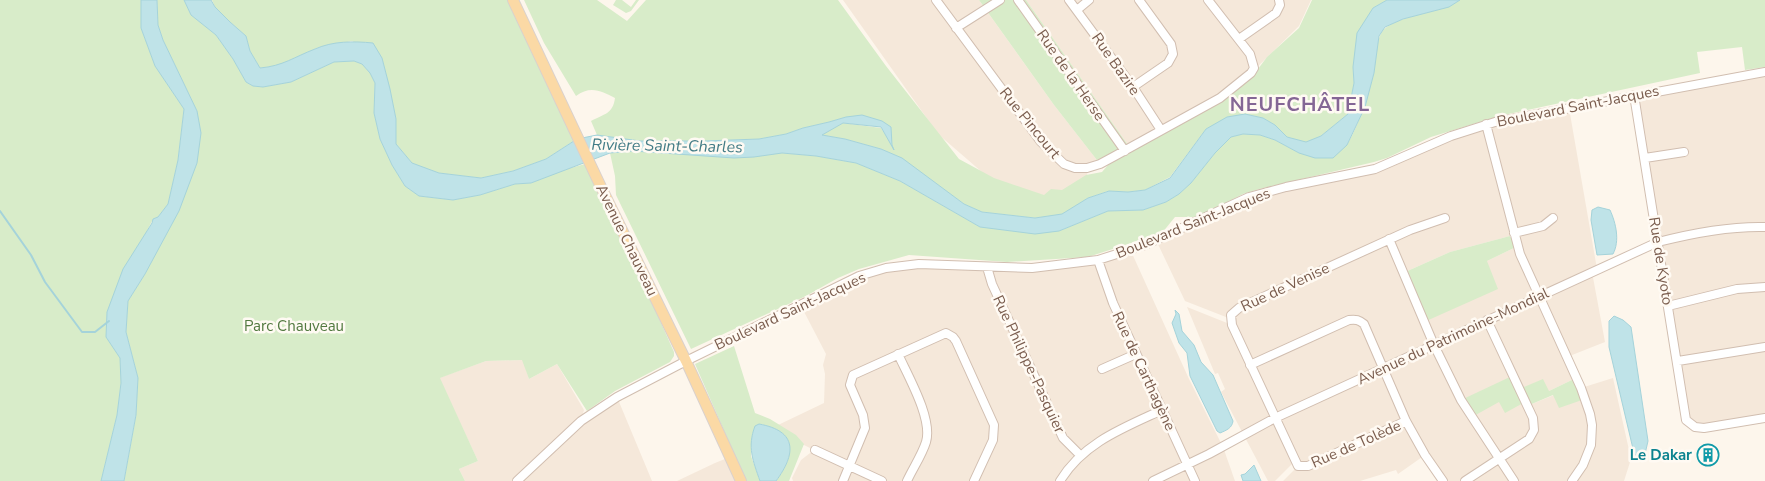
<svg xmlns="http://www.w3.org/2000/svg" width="1765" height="481" viewBox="0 0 1765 481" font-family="'Nunito Sans',sans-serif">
<rect width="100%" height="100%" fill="#fdf6ec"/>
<path fill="#f5e8da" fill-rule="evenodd" d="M843,0H979L1054,105L1100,164L1087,168L1088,198L1035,218L938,134Z
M1026,0H1311L1299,26L1246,78L1130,148Z
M1765,72V418L1704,428L1690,425L1634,95Z
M1569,108L1597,269L1592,272L1605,342L1567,357L1576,378L1549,391L1499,402H1525L1527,406L1554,395L1581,388L1613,378L1631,459L1624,481H1443L1425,455L1398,474L1396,470L1360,481H1283L1298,466L1294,462L1275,481H1268L1221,392L1225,389L1218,373L1215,374L1187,307L1232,325L1231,319L1185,301L1156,240L1249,197L1366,171L1451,136ZM1491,145L1518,246L1487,261L1403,273L1450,252L1510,236Z
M1130,249L1189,379L1223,447L1235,481H793L792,478L801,460L814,450L802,444L776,426L824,403L825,374L823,365L826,354L800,304L886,268L962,265L1068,264Z
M523,360L529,379L557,364L584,410L581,420L617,397L652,481H465L459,469L478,461L439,378L486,361Z
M730,457L741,481H677L715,463Z"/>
<path fill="#d8ecc9" d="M0,0H141V28L155,66L184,109L178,160L168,204L158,217L153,219L107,312L106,337L120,358L121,383L117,415L101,481H0Z
M157,0H184L191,15L216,35L233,59L246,82L253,86L263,87L291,82L334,62L354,61L362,64L370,73L375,83L374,113L380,139L392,165L405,186L419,196L453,200L480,195L515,184L531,183L556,172L585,164L641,278L674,352V356L670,362L615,391L587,411L557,364L529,379L522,360L486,361L440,378L478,461L459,469L465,481H124L136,415L138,378L126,332L128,301L145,274L197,163V111L163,40L158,25Z
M212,0H508L575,140L546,159L513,171L481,178L439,173L420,167L412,163L396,144V119L382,58L352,41L317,48L277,66L260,68L250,51L246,36L230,22L215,7Z
M524,0H597L627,21L646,0H838L886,66L959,159L994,178L1044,195L1051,189L1062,190L1086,175L1102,172L1108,165L1126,151L1100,164L1054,105L979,0H1026L1130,148L1220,102L1255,73L1267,57L1299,28L1312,0H1387L1373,8L1353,67L1354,83L1348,114L1321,136L1306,143L1287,137L1275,125L1263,118L1245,114L1206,129L1170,177L1145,190L1128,192L1108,191L1088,198L1062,215L1035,218L982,212L964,204L901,158L881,149L845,139L821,135L843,123L881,128L891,143V127L846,117L829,122L803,128L786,134L759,139L704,141H640L597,135L591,121C604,114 613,114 615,98C602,91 590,85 576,96L544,43Z
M616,0H622L631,7L636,0H639L631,11L626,13L613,5Z
M1460,0H1765V67L1745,70L1742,47L1697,52L1700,73L1499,116L1431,137L1387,158L1374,162L1259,189L1243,194L1198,217H1175L1162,233L1088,257L1007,262L909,255L859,269L838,278L806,296L691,349L616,195L615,176L610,153L633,151L782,153L816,156L856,163L900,181L980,227L1059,231L1108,211L1143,210L1166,202L1179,194L1191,183L1215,153L1231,137L1243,134L1260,135L1275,140L1299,153L1347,145C1362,118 1372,88 1376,57C1378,46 1377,33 1388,26C1410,13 1438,14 1460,0Z
M1510,236L1514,246H1518L1487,261L1498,289L1424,322L1403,273L1450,252Z
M734,346L755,413L770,419L796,435L804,444L789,481H776C796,454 797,431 759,424L752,435L751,456L760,481H746L695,364Z
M1512,376L1519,389L1543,379L1549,391L1576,378L1582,400L1559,408L1553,395L1527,406L1525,402L1505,413L1499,402L1472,417L1461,400Z"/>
<path fill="#bfe3e8" stroke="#a5d3da" d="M141,0H157L158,25L163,40L197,111L201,133L197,163L179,211L145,274L128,301L126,332L138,378L136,415L124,481H101L117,415L121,383L120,358L106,337L107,312L123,269L152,223L153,219L158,217L168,204L178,160L184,109L155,66L141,28Z
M184,0H211L215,7L230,22L246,36L250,51L260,68C283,66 294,57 315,49C333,41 353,41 373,43L382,58L390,89L396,119V144L412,163L439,173L481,178L513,171L546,159L577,139L597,135L640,141H704L759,139L786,134L803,128L829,122L846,117L862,115L882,121L891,127L892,145L894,150L881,127L843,123L822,135L845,139L881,149L902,158L964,204L982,212L1035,218L1062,214L1088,198L1109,191L1128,192L1145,190L1170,178L1206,129L1227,117L1245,114L1263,118L1275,125L1287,137L1306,142L1321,136L1348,114L1354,83L1353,67L1357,33L1373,8L1387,0H1460L1449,7L1403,19L1385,27L1379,36L1374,73L1365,107L1347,145L1333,158H1315L1299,153L1275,140L1260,135L1243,134L1231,137L1215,153L1191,183L1179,194L1166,202L1143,210L1108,211L1059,231L1035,234L980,227L900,181L856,163L816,156L782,153L754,157L734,158L633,151L610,153L531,183L515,184L480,195L453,200L419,196L405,186L392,165L380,139L374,113L375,83L370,73L362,64L354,61L334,62L291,82L263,87L253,86L246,82L233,59L216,35L191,15Z
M1598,207L1610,210C1616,223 1620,241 1613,254L1597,255L1591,220L1592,210Z
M1175,310L1179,314L1182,331L1194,345L1201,362L1213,375L1233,421C1232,428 1227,430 1220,433L1217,431L1190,376L1187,353L1179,343L1172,323L1176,314Z
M1614,316L1623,320L1631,327L1648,441L1645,454L1638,458L1634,453L1609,347V321Z
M759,424C798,431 796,454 776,481H760C753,461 747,447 755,426Z
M1254,465L1261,481H1243L1241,475L1245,474Z"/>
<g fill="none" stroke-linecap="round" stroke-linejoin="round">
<path stroke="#a5d3da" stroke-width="2" d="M0,211L31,255L45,282L82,332H95L109,321"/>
<g stroke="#d1beb0" stroke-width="10">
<path id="minor" d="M936,0L1041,142L1064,164L1075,168H1087L1100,164L1113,157L1220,98L1251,73L1254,68L1250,54L1208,0
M1018,0L1125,151
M1069,0L1133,87L1161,130
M1077,10L1089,0
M956,28L1000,0
M1239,39L1276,13L1280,5L1279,0
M1133,87L1168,63L1173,54L1171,44L1139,0
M1634,95L1686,420L1695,427L1704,428L1765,418
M1486,124L1520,254L1581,388L1590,414L1592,425L1591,445L1583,465L1572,481
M1645,158L1684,152
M1514,233L1543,226L1553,218
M1389,239L1434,345L1461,400L1514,481
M1098,260L1113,303L1195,481
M987,267L992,284L1063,438L1080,455
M1668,306L1737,289L1765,287
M898,354C908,376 933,419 926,442C922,455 913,468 907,481
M1678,361L1765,347
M1250,365L1349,320C1356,319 1359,320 1364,324L1406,421L1425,455L1443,481
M1102,369L1136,354
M1406,421L1308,466H1298L1232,325L1231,315L1239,308L1410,230L1445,218
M815,450L882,481
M517,481L581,421L617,397L686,361L859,276L886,268L919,264L1032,268L1098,260L1145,245L1249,197L1286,187L1375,169L1451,136L1495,122L1765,72
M843,481L865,428L863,415L850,385L853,375L946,333L953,337L956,341L994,425L993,440L974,481
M1060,481C1083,443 1123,428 1162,410
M1153,481L1209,454L1275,418L1658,242C1693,233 1728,226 1765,227
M1465,481L1529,439L1534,430L1533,418L1487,320"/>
</g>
<g stroke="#dad1cd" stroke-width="12">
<path id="major" d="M513,0L601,187L686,361L741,481"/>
</g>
<use href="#minor" stroke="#fff" stroke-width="8"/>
<use href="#major" stroke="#fbd9a5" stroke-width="10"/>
</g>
<defs>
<g id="building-ring" transform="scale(1.125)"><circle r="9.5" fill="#fffaf3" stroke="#0f9aa8" stroke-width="1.5"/><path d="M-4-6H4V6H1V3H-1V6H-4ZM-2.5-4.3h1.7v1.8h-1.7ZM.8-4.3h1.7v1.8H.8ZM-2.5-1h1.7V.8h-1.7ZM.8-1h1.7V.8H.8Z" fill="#0f9aa8"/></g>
</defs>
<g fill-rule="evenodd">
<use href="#building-ring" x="1708" y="455"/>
</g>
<g text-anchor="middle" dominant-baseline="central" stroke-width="5" stroke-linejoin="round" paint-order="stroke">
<g font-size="15" fill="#7a5c4d" stroke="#fffaf3">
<text transform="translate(1116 64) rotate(55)">Rue Bazire</text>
<text transform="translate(1071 75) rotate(55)">Rue de la Herse</text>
<text transform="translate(1578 106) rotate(-11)">Boulevard Saint-Jacques</text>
<text transform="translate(1030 123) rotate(51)">Rue Pincourt</text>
<text transform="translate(1193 223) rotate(-22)">Boulevard Saint-Jacques</text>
<text transform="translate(627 240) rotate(64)">Avenue Chauveau</text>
<text transform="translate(1661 261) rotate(81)">Rue de Kyoto</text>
<text transform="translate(1285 287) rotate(-25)">Rue de Venise</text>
<text transform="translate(790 311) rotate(-25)">Boulevard Saint-Jacques</text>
<text transform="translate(1453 336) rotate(-25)">Avenue du Patrimoine-Mondial</text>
<text transform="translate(1029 364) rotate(65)">Rue Philippe-Pasquier</text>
<text transform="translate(1144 371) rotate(65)">Rue de Carthagène</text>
<text transform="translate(1356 444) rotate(-24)">Rue de Tolède</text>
</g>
<g font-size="15" fill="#537a41" stroke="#fffaf3">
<text x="294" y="326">Parc Chauveau</text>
</g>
<g font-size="15" font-weight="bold" fill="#0d838f" stroke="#fffaf3" text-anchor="end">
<text x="1692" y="455">Le Dakar</text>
</g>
<g font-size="16" font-style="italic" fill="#437c86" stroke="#fffaf3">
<text transform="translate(667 146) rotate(1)">Rivière Saint-Charles</text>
</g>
<g font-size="20" font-weight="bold" letter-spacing="1" fill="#846695" stroke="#fffaf3">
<text x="1300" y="104">NEUFCHÂTEL</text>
</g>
</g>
</svg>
